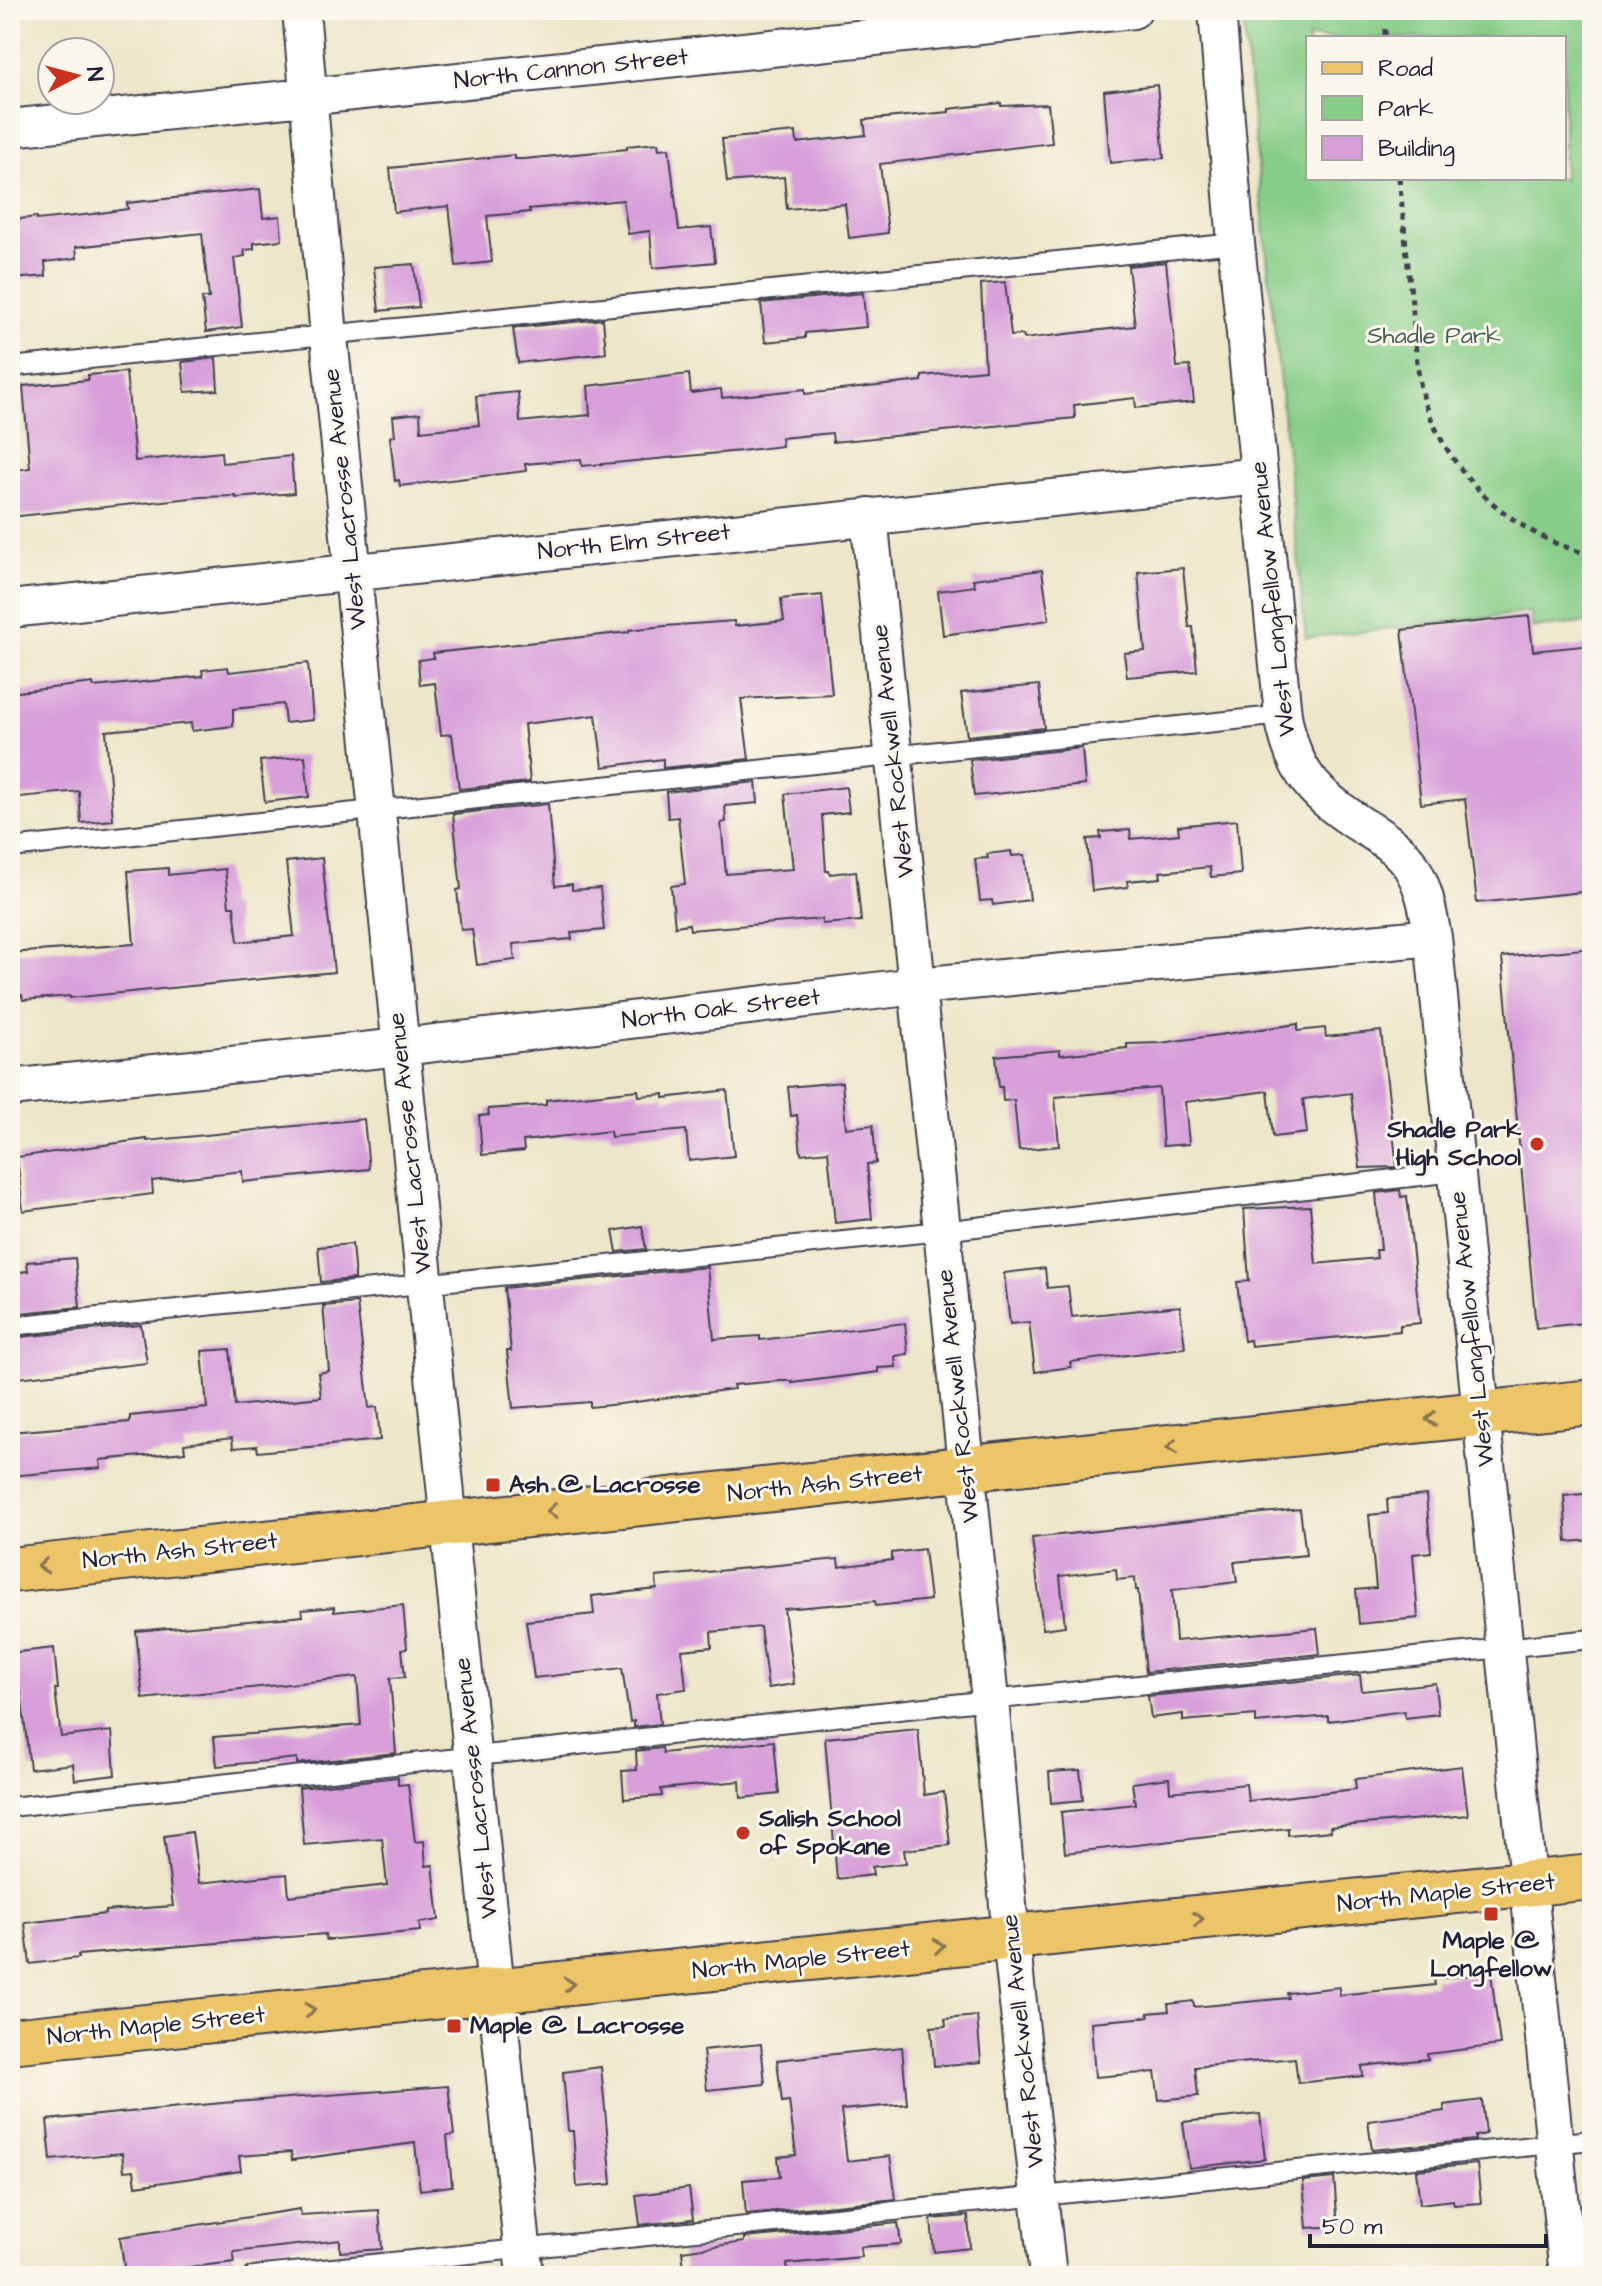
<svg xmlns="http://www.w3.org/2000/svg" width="1602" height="2286" viewBox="0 0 1602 2286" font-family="'Architects Daughter',sans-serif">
<rect width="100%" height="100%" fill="#fbf7ec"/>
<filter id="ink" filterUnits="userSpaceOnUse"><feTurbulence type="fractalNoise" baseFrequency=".0125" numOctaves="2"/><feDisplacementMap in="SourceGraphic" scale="16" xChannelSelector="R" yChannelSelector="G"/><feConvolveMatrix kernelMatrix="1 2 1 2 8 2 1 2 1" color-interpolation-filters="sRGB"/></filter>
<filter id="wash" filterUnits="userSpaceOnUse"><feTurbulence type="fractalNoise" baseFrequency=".006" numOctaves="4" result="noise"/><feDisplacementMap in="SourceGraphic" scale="32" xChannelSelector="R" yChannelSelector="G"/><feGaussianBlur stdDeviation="1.8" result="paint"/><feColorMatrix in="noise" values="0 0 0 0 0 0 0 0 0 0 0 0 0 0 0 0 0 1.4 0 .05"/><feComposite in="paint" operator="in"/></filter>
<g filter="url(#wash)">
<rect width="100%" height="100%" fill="#ede6c9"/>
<path fill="#87cd88" stroke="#547862" stroke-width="2" fill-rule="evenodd" d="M1242,10H1592V622L1533,628L1531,612L1306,638ZM1308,38H1564V178H1308Z"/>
<g id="blocks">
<path fill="#d89fda" d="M1157,85L1164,158L1110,163L1104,91Z
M1001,103V106L1048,104L1052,143L880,164L888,233L849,238L845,204L787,209L784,177L727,182L722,139L796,132L797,143L866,135L864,120L949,112V109Z
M658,143L659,149L669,148L679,230L711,227L715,262L653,268L650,231L628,234L623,200L529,209L530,212L487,216L492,262L456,266L449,206L394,212L390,168L514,155V159H524L627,149V146Z
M260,189L263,218L280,216L282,240L254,243V249L244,250L245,256L234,258L242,327L206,332L202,298H209L202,233L76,247L77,258L45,262L46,276L13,279L10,220L37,217V220L93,214L128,209L127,203Z
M1166,262L1177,367L1190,366L1194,402L1136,408L1135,398L1074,405L1075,418L833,442L832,433L781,438L782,446L741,451L582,466L581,459L525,464L526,471L400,486L399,480L395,481L390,437L395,436L393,416L420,413L421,431L479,425L476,396L518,392L520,422L590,415L588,386L689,374L691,393L721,389L722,398L805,389V394L922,381V376L985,370L981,284L1005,282L1011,336L1023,335L1024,339L1135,326L1128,266Z
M414,264L419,307L379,311L374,267Z
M863,293L866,327L805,333V338L765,342L761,303Z
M603,319L606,353L518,363L513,328Z
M216,358L218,390L185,392L182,362Z
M126,372L135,461L221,452L222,463L291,456L294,493L236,498V496L201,497L10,517V471L30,468L23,386L88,380V375Z
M1183,568L1189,627H1193L1197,671L1127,677L1124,653L1145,651L1138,572Z
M1042,570L1049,620L943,635L938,591L975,586L973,579Z
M822,595L832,694L741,699L749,759L663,768V759L603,767L596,715L524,724L530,782L459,789L452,734L441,735L435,683L420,685L418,660L434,658L433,653L629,632V630L665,626L734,621L735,626L784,621L781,599Z
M1529,616L1533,651L1592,645V891L1477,903L1465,799L1421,804L1402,630Z
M308,663L313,720L285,723L283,704L233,709V726L192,731L191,723L106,731L113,820L81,823L79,791L10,798V693L93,683L94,687L203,676L202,670L228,667L229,672Z
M1039,685L1044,728L967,736L961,693Z
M1082,748L1085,785L974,796L970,760Z
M305,756L309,797L265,802L260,761Z
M756,782L758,803L725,806L726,822L721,823L726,874L793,869L785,794L846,787L849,812L822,815L826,871H829L830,874L856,871L861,921L822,924V919L690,930L689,924L675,926L671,886L685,884L678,817L668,818L666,792Z
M548,804L555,886L572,884V890L600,888L604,930L571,933L572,939L513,944L515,960L477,965L472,929L461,930L457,890L461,889L453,814Z
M1237,820L1241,874L1211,877L1210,867L1160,872L1161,878L1127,881L1128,887L1092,891L1087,839L1101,838L1100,832L1130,830L1131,839L1179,834L1178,826Z
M1011,851L1012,856L1025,855L1030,900L993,905L992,900L980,901L975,859L988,858L987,854Z
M322,858L334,972L70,998V996L23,1000L22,995L11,996L10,953L134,944L128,871L168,868V875L225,869L229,906H234L238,942L294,936L286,862Z
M1592,948V1322L1536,1328L1502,957Z
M1298,1024V1031L1325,1028L1326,1037L1381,1031L1397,1167L1360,1168L1351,1093L1303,1099L1307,1133L1273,1137L1268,1091L1185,1102L1189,1144L1163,1146L1159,1088L1055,1097L1059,1146L1019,1150L1014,1100L1003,1101L1002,1087H999L996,1056L1060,1050V1055L1127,1048V1044L1161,1043Z
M842,1082L846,1128L873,1125L876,1163L867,1164L872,1219L835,1223L828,1151L801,1154L797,1115L791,1116L788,1087Z
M638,1090L639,1096L664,1094V1098L727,1090L734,1156L689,1161L686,1130L611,1137L610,1131L523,1141L524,1151L482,1155L479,1116L489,1115L488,1109L546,1105V1100Z
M364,1119L369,1169L243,1182L242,1171L152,1181L153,1194L23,1211L17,1157L147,1139V1141Z
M1400,1190L1401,1197L1407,1196L1420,1323L1400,1325V1331L1301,1341L1251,1346L1250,1340L1244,1341L1237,1282L1249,1281L1244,1209L1310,1206L1316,1264L1377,1258L1376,1250H1381L1376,1193Z
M642,1226L646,1249L617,1252L613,1231Z
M352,1244L355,1279L321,1282L318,1247Z
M75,1258L80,1307L10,1314V1273L28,1271L27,1262Z
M707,1267L714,1339L760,1336V1340L905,1323L908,1354L895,1356L896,1367L878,1368V1372L792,1383V1381H780L733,1385L734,1389L620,1404L590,1407V1402L513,1408L507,1351H511L504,1288Z
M1045,1268L1047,1288L1068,1286L1072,1317L1180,1306L1185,1348L1070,1362L1071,1367L1035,1372L1029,1322L1010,1324L1004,1273Z
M357,1303L369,1408L377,1407L380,1440L258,1452L257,1446L233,1448L232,1438L184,1444L185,1452L100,1460L101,1468L10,1476V1432L130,1422V1416L207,1408L202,1351L230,1349L235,1406L321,1397L318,1373L329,1371L323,1306Z
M141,1325L147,1363L10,1379V1338Z
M1592,1493V1540L1567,1542L1564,1496Z
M1426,1495L1431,1552L1413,1554L1418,1618L1359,1624L1356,1590L1376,1588L1369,1515L1388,1513L1387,1499Z
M1300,1509L1306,1555L1234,1562L1237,1582L1172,1590L1176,1641L1317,1628L1320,1654L1146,1672L1138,1590H1136L1135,1578L1117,1580L1116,1569L1060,1576L1065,1626L1043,1629L1032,1538Z
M924,1549L930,1600L876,1606L875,1601L784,1609L794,1684L768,1688L760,1627L711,1632L712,1647L682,1650L686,1689L657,1693L660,1724L634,1727V1721L630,1722L622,1668L534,1678L526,1621L594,1614L592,1596L657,1589L656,1577L838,1559L839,1567L892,1560V1553Z
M403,1605L407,1648L402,1649L405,1677L390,1678L396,1753L297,1764V1758L217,1766L214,1737L361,1725L357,1677L143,1699L136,1631L303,1616L302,1610L334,1607V1612Z
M54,1648L58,1689H55L61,1737L112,1731L115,1775L75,1780L73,1764L30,1769L21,1692L10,1694V1653Z
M1360,1675L1362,1691L1435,1683L1438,1714L1405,1718L1404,1711L1328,1721V1716L1256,1723V1715L1183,1721V1714L1151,1718L1148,1696Z
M918,1729L924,1795L944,1792L950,1845L904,1850L906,1863L872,1867L873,1875L837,1879L825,1738Z
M774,1741L779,1794L741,1798L740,1781L661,1789L662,1796L624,1799L622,1771L637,1770L636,1751L662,1748L663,1753Z
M1462,1766L1468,1815L1330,1827L1331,1831L1288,1835V1828L1065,1853L1061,1812L1135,1804L1132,1783L1169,1778L1170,1792L1246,1784L1248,1801L1356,1789L1355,1779Z
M1080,1770L1083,1800L1051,1803L1049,1772Z
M398,1777V1785L408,1784L415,1842L424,1841L426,1866L433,1865L439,1920L419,1923L420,1931L326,1940L325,1934L264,1939L78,1955L79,1958L30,1964L25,1923L105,1914V1911L173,1906L164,1836L192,1832L199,1883L287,1874L289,1896L387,1885L382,1838L304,1845L299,1788Z
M1491,1973L1500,2045L1427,2054L1428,2059L1362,2066L1363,2076L1298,2083L1295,2058L1195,2067L1198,2096L1159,2100L1155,2072L1095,2077L1091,2022L1149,2017L1148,2013L1169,2011L1168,2004L1193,2001L1194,2007L1288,1998L1287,1993L1339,1987V1995L1435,1985L1434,1979Z
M977,2016L981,2062L934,2066L931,2027L946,2026L945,2019Z
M761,2044L765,2084L707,2090L703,2050Z
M902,2047L907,2104L841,2110L847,2161L890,2156L896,2199L746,2214L743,2180L780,2177L778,2157L796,2155L789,2101L782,2102L777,2060Z
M601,2067L612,2184L577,2187L573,2131H568L563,2072Z
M448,2086L454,2135L447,2136L452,2186L420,2190L415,2143L292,2160L291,2152L239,2156L241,2171L136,2186L134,2170L124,2171L122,2153L51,2160L47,2120L222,2103Z
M1482,2100L1486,2134L1475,2136V2140L1372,2150L1368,2121L1444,2111V2105Z
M1260,2114L1265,2159L1189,2168L1183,2122Z
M1477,2164L1481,2203L1454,2205L1453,2200L1420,2204L1416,2170Z
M1334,2178L1338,2226L1307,2228L1303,2181Z
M689,2188L693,2219L640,2225L636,2195Z
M300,2209L301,2215L379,2210L382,2249L340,2252V2240L233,2252L235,2262L125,2274L120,2237Z
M968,2216L970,2248L934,2252L931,2219Z
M898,2223L901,2244L860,2247L861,2257L787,2264L788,2276H685L682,2251L744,2242V2238Z"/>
</g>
</g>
<g filter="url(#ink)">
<use href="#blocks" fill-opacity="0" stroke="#403f50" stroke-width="2"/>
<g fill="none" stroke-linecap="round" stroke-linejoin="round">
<g stroke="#403f50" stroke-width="22">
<path id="lane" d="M10,367L1236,243
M10,848L1283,715
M10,1326L941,1231L1455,1172
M10,1807L990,1700L1592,1639
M254,2276L1592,2140"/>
</g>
<g stroke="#403f50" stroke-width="40">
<path id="street" d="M301,10L329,337L525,2276
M1217,10L1236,243L1283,715C1293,773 1315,795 1363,826C1380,836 1401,850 1411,866C1425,888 1428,912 1433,937L1568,2276
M10,128L1133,10
M869,516L990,1700L1011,1939L1048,2276
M10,609L1259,476
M10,1088L401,1047L917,986L1433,937"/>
</g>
<g stroke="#403f50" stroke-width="48">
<path id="primary" d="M10,1570L1592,1402
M10,2041L1592,1877"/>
</g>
<path stroke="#403f50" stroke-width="5" stroke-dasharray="6 6" stroke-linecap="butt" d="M1385,29V38
M1399,178C1404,223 1408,268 1413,313C1415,339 1416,367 1422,392C1444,472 1512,536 1592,555"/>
<use href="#lane" stroke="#fff" stroke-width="18"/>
<use href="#street" stroke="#fff" stroke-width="36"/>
<use href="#primary" stroke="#edc569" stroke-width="44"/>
</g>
<defs><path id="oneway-chevron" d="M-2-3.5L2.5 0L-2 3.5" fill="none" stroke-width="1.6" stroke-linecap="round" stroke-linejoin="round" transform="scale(2)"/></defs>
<g stroke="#887452">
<use href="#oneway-chevron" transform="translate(1431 1419) rotate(174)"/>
<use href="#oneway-chevron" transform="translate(1172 1447) rotate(174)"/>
<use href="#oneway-chevron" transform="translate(552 1511) rotate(174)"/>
<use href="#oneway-chevron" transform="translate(43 1566) rotate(174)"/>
<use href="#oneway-chevron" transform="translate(1198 1919) rotate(-6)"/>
<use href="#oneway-chevron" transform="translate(939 1946) rotate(-6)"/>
<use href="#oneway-chevron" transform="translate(569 1984) rotate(-6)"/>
<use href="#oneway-chevron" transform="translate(310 2010) rotate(-6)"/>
</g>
</g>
<g fill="#c8321e" stroke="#fbf7ec" stroke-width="3">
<circle cx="1537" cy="1144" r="8"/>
<rect x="485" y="1477" width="16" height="16" rx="4"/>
<circle cx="743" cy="1833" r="8"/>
<rect x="1483" y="1906" width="16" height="16" rx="4"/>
<rect x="446" y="2018" width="16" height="16" rx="4"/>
</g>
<g text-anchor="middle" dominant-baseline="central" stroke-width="6" stroke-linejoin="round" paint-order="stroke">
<g font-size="24" fill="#22223b" stroke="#fbf7ec">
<text transform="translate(571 69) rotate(-6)">North Cannon Street</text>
<text transform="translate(345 499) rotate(-96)">West Lacrosse Avenue</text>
<text transform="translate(634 542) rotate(-6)">North Elm Street</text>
<text transform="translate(1273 599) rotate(-96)">West Longfellow Avenue</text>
<text transform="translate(893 751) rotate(-96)">West Rockwell Avenue</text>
<text transform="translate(721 1009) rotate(-7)">North Oak Street</text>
<text transform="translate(410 1143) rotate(-96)">West Lacrosse Avenue</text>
<text transform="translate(1472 1329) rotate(-96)">West Longfellow Avenue</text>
<text transform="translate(958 1396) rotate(-96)">West Rockwell Avenue</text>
<text transform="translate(825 1484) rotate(-6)">North Ash Street</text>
<text transform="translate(180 1551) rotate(-6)">North Ash Street</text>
<text transform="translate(476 1788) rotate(-96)">West Lacrosse Avenue</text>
<text transform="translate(1446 1893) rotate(-6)">North Maple Street</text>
<text transform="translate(801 1960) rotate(-6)">North Maple Street</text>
<text transform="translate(156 2026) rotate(-6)">North Maple Street</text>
<text transform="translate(1023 2041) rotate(-96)">West Rockwell Avenue</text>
</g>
<g font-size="24" fill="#455e56" stroke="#fbf7ec">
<text x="1434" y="336">Shadle Park</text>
</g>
<g font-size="24" font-weight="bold" fill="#22223b" stroke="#fbf7ec" text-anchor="start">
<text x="1521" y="1130" text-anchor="end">Shadle Park<tspan x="1521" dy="28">High School</tspan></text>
<text x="509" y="1485">Ash @ Lacrosse</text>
<text x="759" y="1819">Salish School<tspan x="759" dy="28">of Spokane</tspan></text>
<text x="1491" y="1941" text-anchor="middle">Maple @<tspan x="1491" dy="28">Longfellow</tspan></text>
<text x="470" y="2026">Maple @ Lacrosse</text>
</g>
</g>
<rect width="1602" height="2286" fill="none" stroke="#fbf7ec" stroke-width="40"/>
<rect x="1306" y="36" width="260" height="144" fill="#fbf7ec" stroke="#a4a2a5" stroke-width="2"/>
<rect x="1322" y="62" width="40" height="12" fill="#edc569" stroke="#a4a2a5" stroke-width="2"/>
<text x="1378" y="76" font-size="24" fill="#22223b">Road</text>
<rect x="1322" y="96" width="40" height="24" fill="#87cd88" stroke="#a4a2a5" stroke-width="2"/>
<text x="1378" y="116" font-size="24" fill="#22223b">Park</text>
<rect x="1322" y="136" width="40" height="24" fill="#d89fda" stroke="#a4a2a5" stroke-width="2"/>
<text x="1378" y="156" font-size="24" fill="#22223b">Building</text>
<g transform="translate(76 76) rotate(84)"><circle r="38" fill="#fbf7ec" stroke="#a4a2a5" stroke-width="2"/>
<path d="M0-6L14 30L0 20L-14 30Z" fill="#c8321e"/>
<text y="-12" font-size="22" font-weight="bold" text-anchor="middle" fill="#22223b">N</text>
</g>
<path d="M1310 2234v12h236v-12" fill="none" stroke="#22223b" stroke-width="4"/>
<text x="1322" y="2234" font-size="24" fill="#22223b" stroke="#fbf7ec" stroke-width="6" paint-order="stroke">50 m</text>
</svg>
